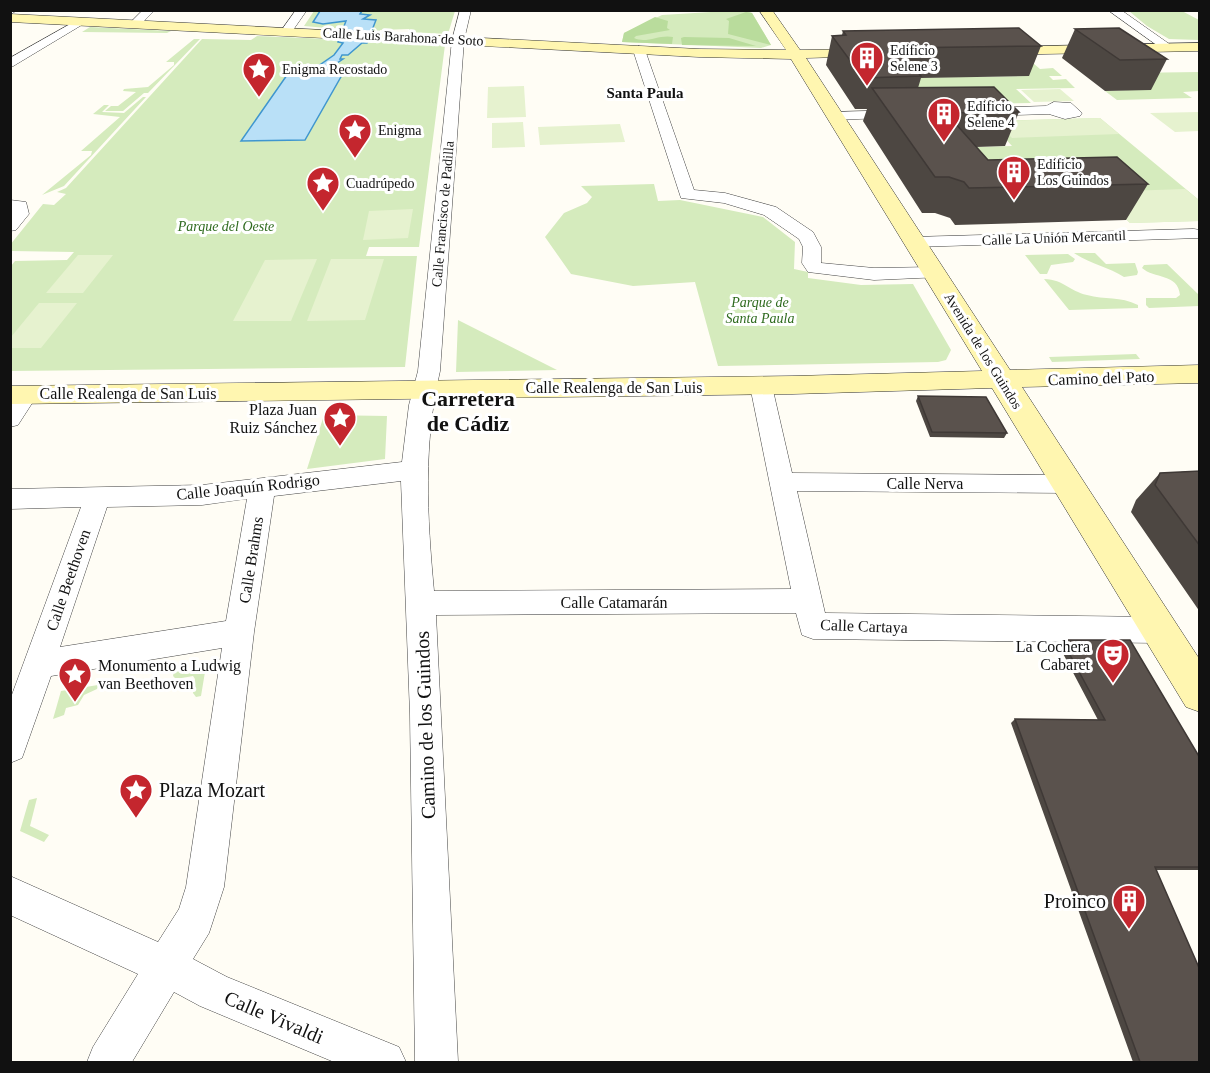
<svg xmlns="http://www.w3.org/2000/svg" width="1210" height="1073" viewBox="0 0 1210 1073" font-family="Georgia,serif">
<rect width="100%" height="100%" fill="#fffdf5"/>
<path fill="#d5ebbd" d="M744,10L752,13L771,45L761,48L622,42L624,33L662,15Z
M314,11H455L448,34L409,32V29L380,30L374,41L445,45L419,247H369L366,256H417L405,367L11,371V266L15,261L67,260L74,252L11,251L10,245L43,204L54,205L66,194L57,192L66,188L202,39L251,40L257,36L330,39L338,29L304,26Z
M1129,11H1182L1199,20V40L1169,39L1147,26Z
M90,27L171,31L167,33L82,32Z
M194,39H200L148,93H144L123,111H105L111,106H118L136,92L123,91L124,89L148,87L174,65V62H166Z
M1033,63L1040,69L1053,68L1062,76H1049L1053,80L1066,79L1075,88L1016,89L1031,103L910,105L888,78L1028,76Z
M1199,72V91L1183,92L1192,98L1117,100L1105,91L1150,89L1128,73Z
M143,97H146L64,186L42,195L91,155L92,151H81L120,117L93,114L104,105H109L102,112L124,113Z
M1100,118L1199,200V221L1130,223L1097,192L989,161L976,147L1012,146L989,121Z
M654,184L658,201L680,200L763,217L795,242L794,269L808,272V278L861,285L913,284L951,350L946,360L938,362L718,366L695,282L633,286L571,274L545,237L564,213L587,203L592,197L581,186Z
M1074,253H1095L1106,264L1135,263L1138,272L1137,275L1124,277C1109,267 1090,264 1074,253Z
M1068,254L1075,259L1073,262L1051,265L1047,274H1040L1025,255Z
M1167,264L1199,295V306L1149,308L1146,305V298H1176L1180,295C1178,273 1154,279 1142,268L1144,265Z
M1044,279C1065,280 1069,291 1087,295C1105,300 1120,296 1138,305V308L1069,310Z
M458,320L557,370L456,372Z
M1136,354L1140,359L1052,362L1049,357Z
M324,415L387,416L385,459L307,469Z
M206,666L201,696L196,697L193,693L195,679L193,676L176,679L173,676L174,672Z
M98,685L97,689L84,695L78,705L66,708L64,715L53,719L61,691Z
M37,798L30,826L49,835L44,842L20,831L29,800Z"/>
<path fill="#b9dc9c" d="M746,12L752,13L771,45L728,34L729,21L726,19Z
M655,17L668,21L667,28L670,30L636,36L634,38C647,44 659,34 673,37L672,44L622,42L624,33Z
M684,37L729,38L756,46L682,45L681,38Z"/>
<path fill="#e6f2cf" d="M524,86L526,117L487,118L488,87Z
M1060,89L1074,101L1034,102L1021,90Z
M1199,112V131L1175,132L1150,113Z
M1100,118L1119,134L1012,138L996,121Z
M523,122L525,147L492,148V123Z
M620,124L625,142L540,145L538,127Z
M1185,189L1199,200V221L1130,223L1097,192Z
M413,209L408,238L363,240L369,211Z
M78,255H113L83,293H46Z
M317,259L291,321H233L265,260Z
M331,259H384L365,320L307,321Z
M39,303H77L41,348H11V337Z"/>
<path fill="#b9e0f7" stroke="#3f96cf" stroke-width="1.5" d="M320,11H362L360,14L370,15L363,19L376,20L367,43H362L348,55H342L340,59H343L321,74L342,75L305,140L241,141L287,75H310L311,71L334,55L343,43L338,42L346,21L323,24L313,22Z"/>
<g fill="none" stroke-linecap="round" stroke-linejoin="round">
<g stroke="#444" stroke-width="1">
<path id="street" d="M10,10H17L10,15Z
M143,10H155L140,25H132V21Z
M296,10H307L291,33H283L281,31Z
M460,10H471L464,40L440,371C423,444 427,516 434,591L791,589L750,386L753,381L761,379L769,381L772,386L792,473L1067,475L1076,477L1080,484L1076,491L1067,493L797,491L825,613L1159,617L1170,621L1174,630L1170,639L1159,643L813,639L802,635L796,613L436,615L458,1062H415L410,714L401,481L274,496L254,632L224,887L209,933L193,959L227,977L399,1047L406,1062H334L200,1006L174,992L132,1062H87L93,1047L138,974L10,915V876L158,942L179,909L186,887L222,648L51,676L22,758L10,763V700L81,507L10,509V489L202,485L402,462L409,405L418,371L452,40ZM247,499L226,621L60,647L107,507L202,505Z
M1108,10H1121L1175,48L1173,51H1165Z
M81,18L87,21L85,23L10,68V58Z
M639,46L645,50L694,190L725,193L776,207L813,232L821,247V263L874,268L934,267L941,269L943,273L941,277L874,280L808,272L802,263L803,247L799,239L764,215L724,203L681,198L633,50Z
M1054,102L1071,103L1082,113L1080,116L1065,119L1049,114L982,116L975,112L982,108L1046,106Z
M902,110L909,114L907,117L834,120L827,116L834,112Z
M10,200L26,202L29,214L16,230L10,231Z
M1194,229L1200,230V238L914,247L908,246L905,242L908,238L914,237Z
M27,387L35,389L38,394L18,425L10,427C10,410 8,392 27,387Z"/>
</g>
<g stroke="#333" stroke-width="1">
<path id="secondary" d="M759,10H772L800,50L879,49L881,52L879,55L874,56L806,58L1010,370L1200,365V383L1022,387L1200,660V712L1186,707L992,388L793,394L10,404V386L793,376L982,371L791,59L699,57L10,22V14L699,49L786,50Z
M1200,43V51L994,55L987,51L994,47Z"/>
</g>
<use href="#street" fill="#fff" fill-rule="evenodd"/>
<use href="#secondary" fill="#fff6b0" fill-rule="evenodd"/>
</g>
<path fill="#4d4742" d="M1075,29L1167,59L1151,90L1105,91L1062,58Z
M843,31L1041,46L1029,76L921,78L918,88L1019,112L1005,146L976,147L988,160L1148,184L1126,220L955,225L950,218L935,213H922L863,121L867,109H855L826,65L832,36L842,35Z
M918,396L1007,433L1004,438L930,437L916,401Z
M1200,471V612L1131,512L1136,500L1160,473Z
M1062,640L1200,758V870H1156L1200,1062H1133L1011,723L1015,719L1098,720L1058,644Z"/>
<path fill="#5a524d" stroke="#3f3936" stroke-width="1.5" d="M1019,28L1041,46L897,48L921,76L863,78L832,36L846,35L843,31Z
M1119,28L1167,59L1120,60L1075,29Z
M994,87L1019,112L946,113L988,160L1117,157L1148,184L969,188L964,182L949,177H935L872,88Z
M918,396L986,397L1007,433L932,432Z
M1200,471V546L1155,485L1160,473Z
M1062,640H1130L1200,758V867H1155L1200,970V1062H1140L1015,719L1105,720Z"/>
<defs>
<g id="building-pin" transform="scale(1.725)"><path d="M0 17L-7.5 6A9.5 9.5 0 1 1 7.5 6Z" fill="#c4262e" stroke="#fff"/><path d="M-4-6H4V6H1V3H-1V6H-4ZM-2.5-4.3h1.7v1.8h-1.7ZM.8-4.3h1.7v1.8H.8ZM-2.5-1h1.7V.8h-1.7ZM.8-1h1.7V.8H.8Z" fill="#fff"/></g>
<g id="sight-pin" transform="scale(1.725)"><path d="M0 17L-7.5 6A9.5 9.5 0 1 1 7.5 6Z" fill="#c4262e" stroke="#fff"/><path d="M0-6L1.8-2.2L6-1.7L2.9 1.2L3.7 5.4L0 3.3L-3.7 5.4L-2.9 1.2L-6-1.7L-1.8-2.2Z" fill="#fff"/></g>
<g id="theatre-pin" transform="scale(1.725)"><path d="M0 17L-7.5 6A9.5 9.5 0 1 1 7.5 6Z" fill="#c4262e" stroke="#fff"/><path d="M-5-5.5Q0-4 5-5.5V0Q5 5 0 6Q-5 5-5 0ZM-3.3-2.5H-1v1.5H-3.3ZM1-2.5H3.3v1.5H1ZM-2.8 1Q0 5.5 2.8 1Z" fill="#fff"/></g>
</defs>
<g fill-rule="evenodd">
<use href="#building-pin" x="867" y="58"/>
<use href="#sight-pin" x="259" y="69"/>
<use href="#building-pin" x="944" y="114"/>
<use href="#sight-pin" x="355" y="130"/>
<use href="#building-pin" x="1014" y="172"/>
<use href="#sight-pin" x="323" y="183"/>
<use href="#sight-pin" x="340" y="418"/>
<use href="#theatre-pin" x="1113" y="655"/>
<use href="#sight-pin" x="75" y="674"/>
<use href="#sight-pin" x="136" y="790"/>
<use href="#building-pin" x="1129" y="901"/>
</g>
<g text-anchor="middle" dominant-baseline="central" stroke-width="6" stroke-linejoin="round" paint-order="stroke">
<g font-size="14" fill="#111" stroke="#fff">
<text transform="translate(403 37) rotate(3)">Calle Luis Barahona de Soto</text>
<text transform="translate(443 214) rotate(-85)">Calle Francisco de Padilla</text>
<text transform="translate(1054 238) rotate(-2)">Calle La Unión Mercantil</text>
<text transform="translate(983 351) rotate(58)">Avenida de los Guindos</text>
</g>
<g font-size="14" fill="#111" stroke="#fff" text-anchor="start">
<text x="890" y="50">Edificio<tspan x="890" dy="16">Selene 3</tspan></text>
<text x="282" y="69">Enigma Recostado</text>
<text x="967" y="106">Edificio<tspan x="967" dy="16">Selene 4</tspan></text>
<text x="378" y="130">Enigma</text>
<text x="1037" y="164">Edificio<tspan x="1037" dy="16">Los Guindos</tspan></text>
<text x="346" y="183">Cuadrúpedo</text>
</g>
<g font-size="14" font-style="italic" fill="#2f6b1f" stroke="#fff">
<text x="226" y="226">Parque del Oeste</text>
<text x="760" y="302">Parque de<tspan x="760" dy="16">Santa Paula</tspan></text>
</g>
<g font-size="15" font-weight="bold" fill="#111" stroke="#fff">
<text x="645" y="93">Santa Paula</text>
</g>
<g font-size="16" fill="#111" stroke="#fff">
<text transform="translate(1101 378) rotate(-2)">Camino del Pato</text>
<text x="614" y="387">Calle Realenga de San Luis</text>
<text x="128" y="393">Calle Realenga de San Luis</text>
<text x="925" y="483">Calle Nerva</text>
<text transform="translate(248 487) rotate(-6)">Calle Joaquín Rodrigo</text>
<text transform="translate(251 560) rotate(-81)">Calle Brahms</text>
<text transform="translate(68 580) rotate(-71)">Calle Beethoven</text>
<text x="614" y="602">Calle Catamarán</text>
<text transform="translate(864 626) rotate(2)">Calle Cartaya</text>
</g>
<g font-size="16" fill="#111" stroke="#fff" text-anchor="end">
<text x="317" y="409">Plaza Juan<tspan x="317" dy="18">Ruiz Sánchez</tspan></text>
<text x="1090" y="646">La Cochera<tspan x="1090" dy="18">Cabaret</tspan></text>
<text x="98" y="665" text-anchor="start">Monumento a Ludwig<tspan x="98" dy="18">van Beethoven</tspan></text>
</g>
<g font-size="20" fill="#111" stroke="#fff">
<text transform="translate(425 725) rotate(-92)">Camino de los Guindos</text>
<text transform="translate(274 1017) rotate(23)">Calle Vivaldi</text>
</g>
<g font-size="20" fill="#111" stroke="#fff" text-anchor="start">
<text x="159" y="790">Plaza Mozart</text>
<text x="1106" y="901" text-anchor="end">Proinco</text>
</g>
<g font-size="22" font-weight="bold" fill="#111" stroke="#fff">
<text x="468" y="398">Carretera<tspan x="468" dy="25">de Cádiz</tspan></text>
</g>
</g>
<rect width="1210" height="1073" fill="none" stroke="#111111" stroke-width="24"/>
</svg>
